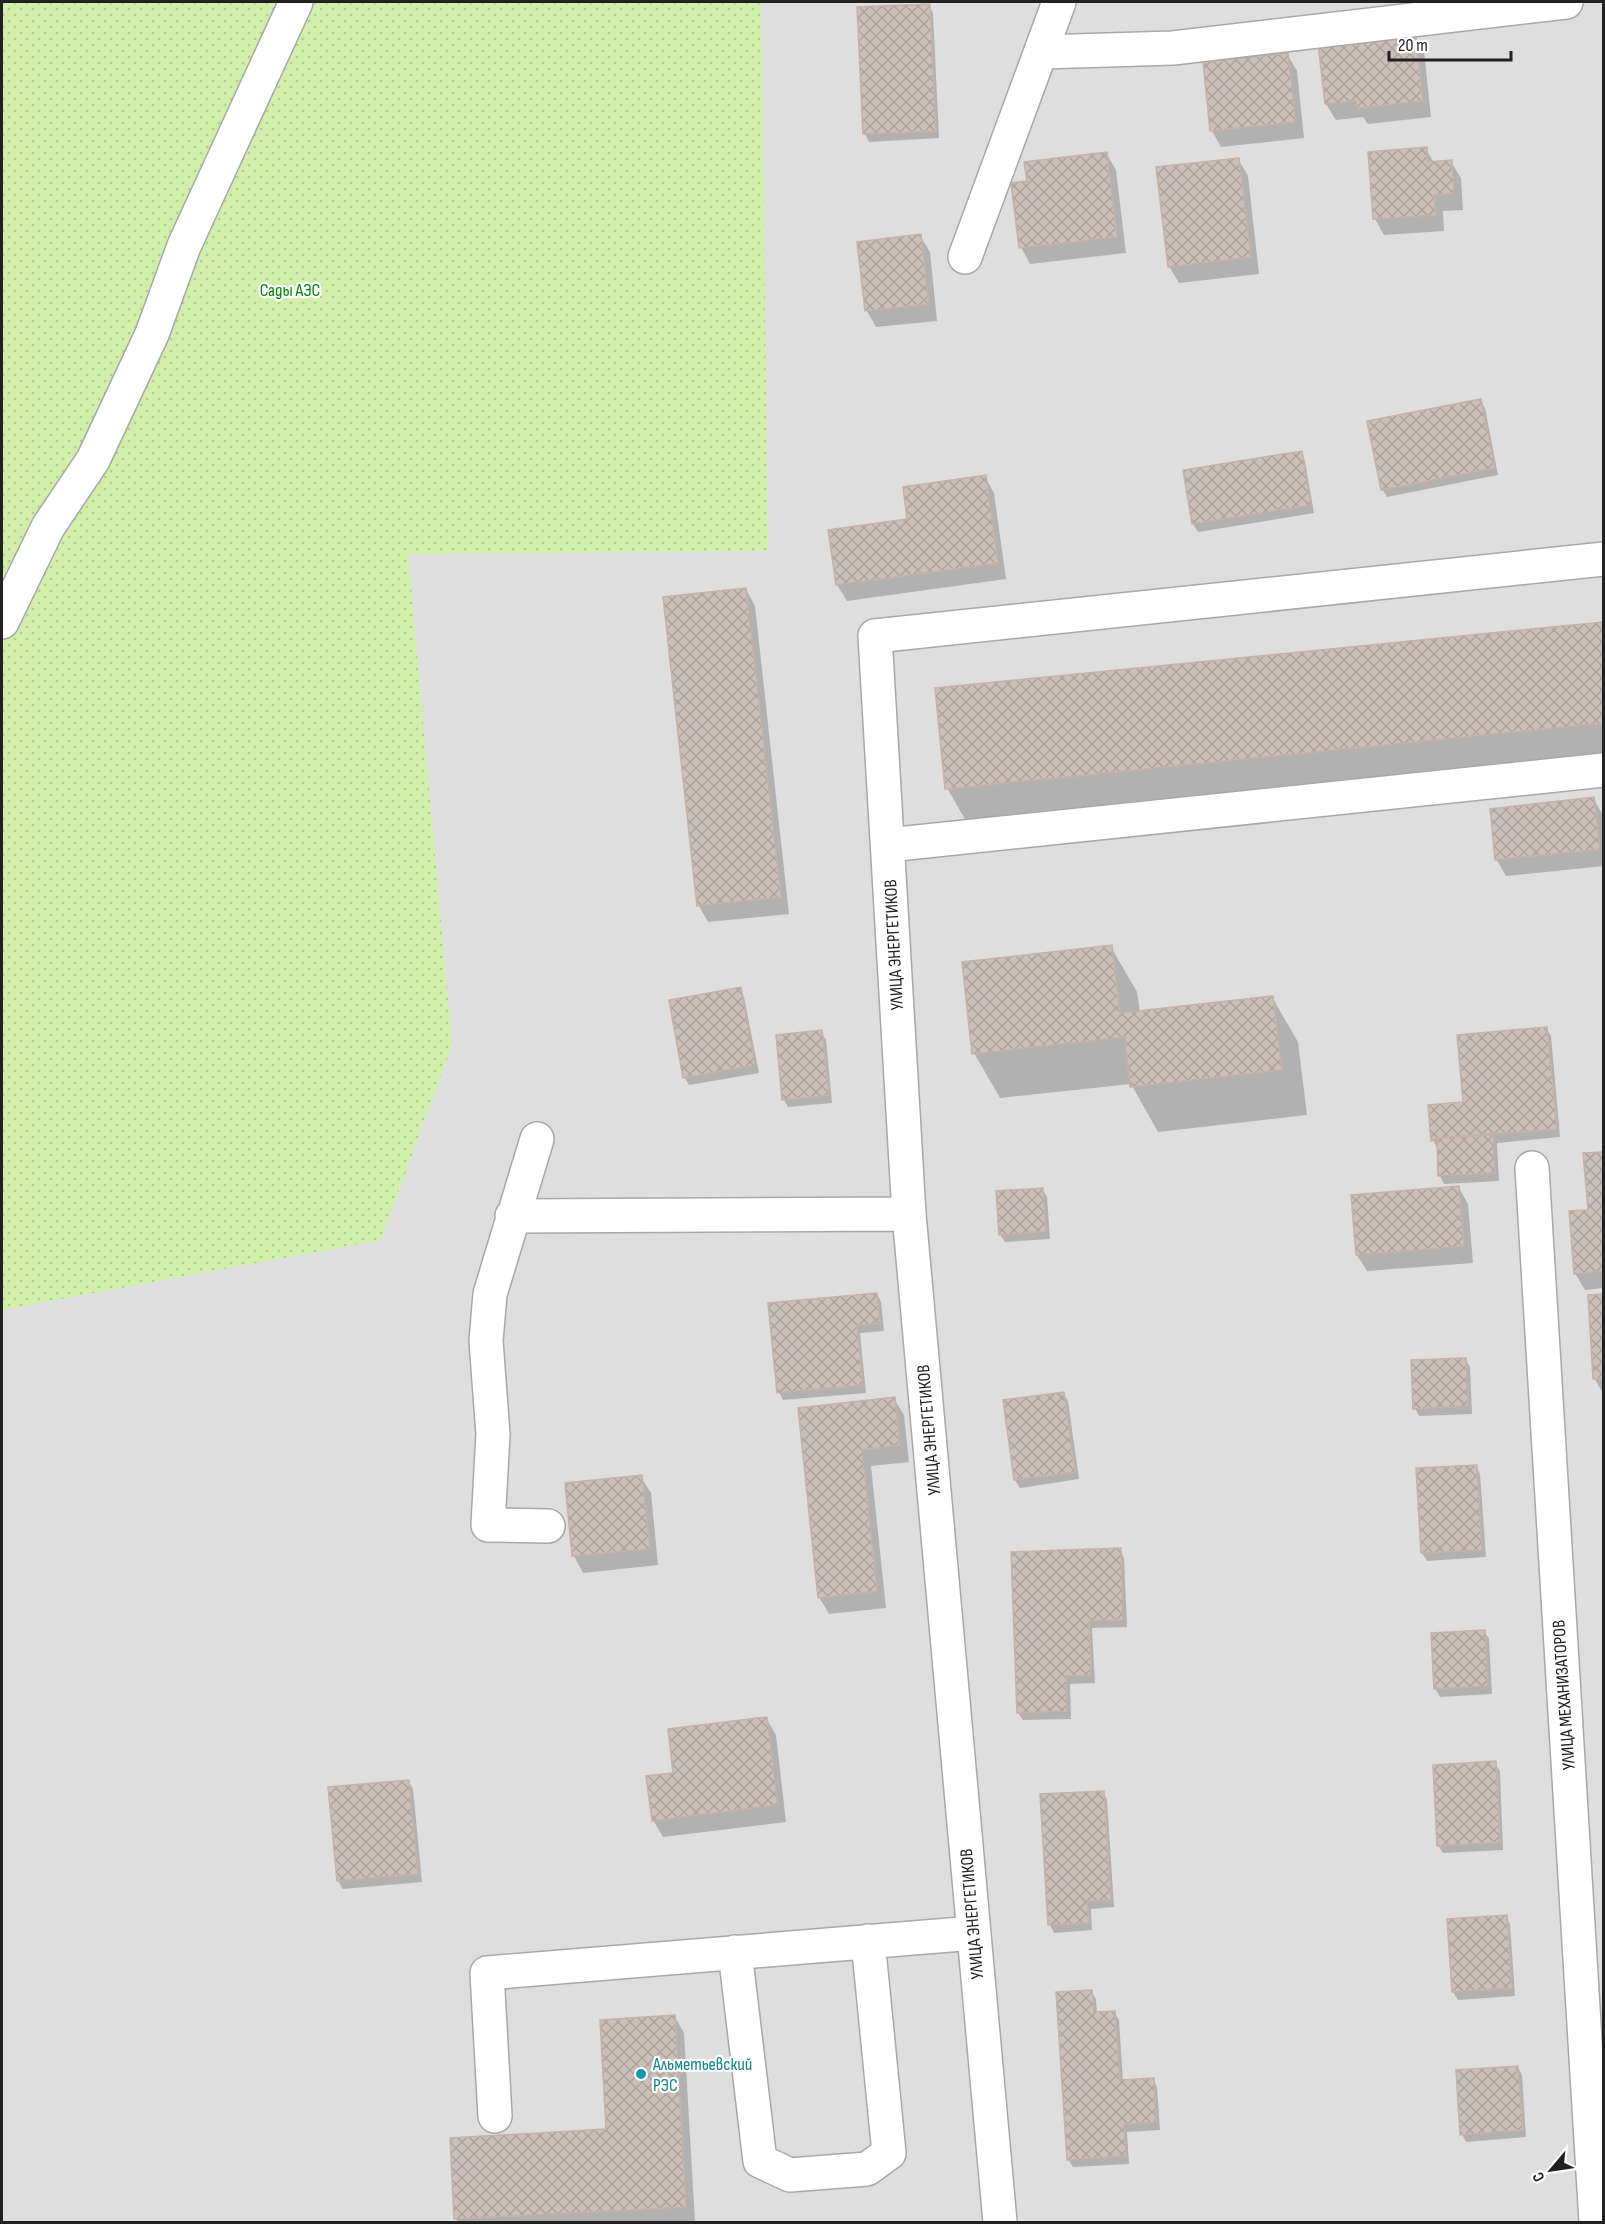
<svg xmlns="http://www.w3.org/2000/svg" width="1605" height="2224" viewBox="0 0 1605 2224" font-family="'Sofia Sans Condensed',sans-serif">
<defs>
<pattern id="garden-dots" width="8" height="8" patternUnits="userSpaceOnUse" patternTransform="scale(1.5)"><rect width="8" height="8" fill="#d1efaa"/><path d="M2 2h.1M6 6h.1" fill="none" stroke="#b3cd92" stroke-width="1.8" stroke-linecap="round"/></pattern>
<pattern id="building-cross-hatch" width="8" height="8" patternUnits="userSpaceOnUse" patternTransform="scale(1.5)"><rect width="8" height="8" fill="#cabfb9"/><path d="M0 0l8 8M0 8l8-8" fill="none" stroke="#ada49f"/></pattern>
</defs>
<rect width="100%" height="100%" fill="#f2ede7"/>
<path fill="#dfdede" d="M2,2H1603V2222H2Z"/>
<path fill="url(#garden-dots)" d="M2,2H761L768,551L408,554L452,1045L381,1240L2,1310Z"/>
<path fill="#0003" d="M929,6L933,13L939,138L869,142L865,134Z
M1414,34L1424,51L1431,117L1368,124L1363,117L1336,120L1326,104L1320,45Z
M1287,54L1297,71L1304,138L1221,147L1212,131Z
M1426,149L1434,163L1451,162L1461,178L1463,210L1443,211L1444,231L1384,235L1375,219Z
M1106,153L1116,170L1126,253L1030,264L1021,247L1028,183Z
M1238,159L1248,176L1259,274L1179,283L1169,266Z
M920,236L930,252L937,321L876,327L867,311L858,243Z
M1480,400L1485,408L1498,475L1387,497L1382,489Z
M1301,453L1305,461L1314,513L1198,532L1193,524L1185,472Z
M985,477L994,493L1006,579L847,601L837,585L909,520Z
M746,589L755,606L789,914L708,922L699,906L665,598Z
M1603,624L1604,771L973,833L947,788Z
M1593,798L1603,815L1604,866L1506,876L1497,860L1491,810Z
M1111,947L1137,992L1140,1012L1272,997L1298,1042L1307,1115L1158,1132L1131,1084L1000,1098L974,1053Z
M740,989L744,997L759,1073L689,1085L685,1078Z
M1546,1028L1551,1036L1560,1137L1497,1143L1499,1181L1444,1184L1440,1176L1439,1147L1437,1148L1433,1140L1430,1107L1465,1104Z
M821,1032L826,1040L832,1103L788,1107L784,1100Z
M1604,1153V1288L1585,1290L1575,1273Z
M1459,1188L1468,1204L1473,1263L1367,1271L1357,1255Z
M1042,1189L1047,1197L1050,1239L1005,1242L1000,1234Z
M877,1294L881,1302L884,1331L860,1333L866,1393L783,1400L779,1392Z
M1604,1296V1395L1594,1378Z
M1465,1359L1470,1367L1472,1414L1419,1416L1415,1408Z
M1063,1394L1068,1401L1079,1479L1020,1488L1015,1480Z
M894,1399L904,1415L909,1462L871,1466L886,1608L829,1614L819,1597L799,1409Z
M1476,1466L1480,1474L1486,1557L1427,1561L1422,1553Z
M641,1477L651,1493L658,1565L583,1573L574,1556L567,1484Z
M1120,1550L1124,1558L1127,1627L1092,1628L1095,1683L1070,1684L1071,1719L1023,1720L1018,1713Z
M1484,1631L1489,1639L1492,1694L1440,1697L1435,1689L1432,1635Z
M766,1718L776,1735L786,1822L663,1837L653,1820Z
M1495,1763L1500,1771L1503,1850L1443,1853L1438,1845Z
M408,1781L413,1789L422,1882L343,1889L338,1881L330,1788Z
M1103,1792L1107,1800L1114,1907L1091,1909L1092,1930L1054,1933L1050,1925L1041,1796Z
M1506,1916L1510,1924L1515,1996L1458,2000L1453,1992Z
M1091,1991L1096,1999L1097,2014L1114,2012L1119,2020L1123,2081L1153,2079L1157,2087L1160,2130L1127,2132L1129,2164L1073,2167L1068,2159Z
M675,2017L684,2033L695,2222H458L456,2219L608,2131Z
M1518,2067L1522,2075L1526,2137L1466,2142L1462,2134Z"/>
<path fill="url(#building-cross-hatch)" stroke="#c5b2a8" stroke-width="1.5" d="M930,4L936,131L863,134L857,7Z
M1415,33L1423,101L1357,108L1356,101L1325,104L1318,44Z
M1288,53L1296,122L1210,131L1203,62Z
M1427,147L1428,162L1452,160L1454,193L1434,195L1436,215L1373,219L1368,152Z
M1107,152L1117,237L1019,248L1011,183L1027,181L1024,162Z
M1239,158L1251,257L1168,267L1156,167Z
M921,234L929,304L865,311L857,242Z
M1481,399L1495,468L1381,490L1367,421Z
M1302,451L1311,505L1192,524L1183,470Z
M986,475L998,563L836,585L828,530L907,519L903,487Z
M746,588L781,897L697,906L663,597Z
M1603,622L1604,723L945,789L935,688Z
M1594,797L1600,849L1495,860L1490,809Z
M1112,945L1120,1013L1273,996L1282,1070L1130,1087L1125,1037L972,1054L962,962Z
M741,987L755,1065L683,1078L669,1000Z
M1547,1027L1557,1129L1437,1138L1431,1141L1428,1105L1463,1102L1457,1035Z
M822,1030L829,1095L782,1100L776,1035Z
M1493,1135L1495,1173L1438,1176L1437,1138Z
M1604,1152V1271L1574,1274L1569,1211L1588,1210L1583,1153Z
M1459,1186L1464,1246L1356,1255L1351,1195Z
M1043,1188L1046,1231L999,1235L996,1191Z
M877,1293L880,1323L857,1326L863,1385L777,1393L768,1303Z
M1604,1294V1378L1593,1379L1588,1295Z
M1466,1358L1468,1406L1413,1409L1411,1360Z
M1064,1392L1075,1472L1014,1480L1003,1400Z
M895,1397L900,1445L862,1450L877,1591L818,1598L798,1408Z
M1477,1465L1482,1550L1421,1553L1416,1468Z
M642,1475L650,1549L572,1556L565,1483Z
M1121,1548L1123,1620L1089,1621L1091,1675L1066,1676L1067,1711L1017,1713L1011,1552Z
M1485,1630L1488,1686L1434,1689L1431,1633Z
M767,1717L778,1805L652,1821L646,1776L673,1773L668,1729Z
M1496,1761L1500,1842L1437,1846L1433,1765Z
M409,1780L418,1874L337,1881L328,1787Z
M1104,1791L1111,1900L1087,1901L1089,1923L1048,1925L1040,1794Z
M1507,1915L1512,1988L1452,1992L1447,1919Z
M1092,1990L1094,2012L1115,2011L1120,2080L1154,2078L1156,2122L1124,2124L1126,2156L1067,2160L1056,1992Z
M675,2015L686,2207L454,2219L450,2138L606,2129L600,2020Z
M1518,2066L1523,2130L1460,2135L1456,2070Z"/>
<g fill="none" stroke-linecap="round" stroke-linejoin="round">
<g stroke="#a8a8a8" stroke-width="36">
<path id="minor" d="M1041,52L1173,48L1566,2
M965,257L1059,2
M2,622L48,527L93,460L152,334L184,246L296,2
M888,845L1604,770
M537,1139L490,1294L486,1341L493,1434L488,1525L548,1526
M1532,1168L1596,2222
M512,1216L909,1214
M735,1952L760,2161L790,2175L867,2169L889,2153L868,1941
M495,2116L487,1973L974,1933
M1000,2222L909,1214L875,636L1604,559"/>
</g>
<use href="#minor" stroke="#fff" stroke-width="33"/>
</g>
<circle fill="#0f9aa8" stroke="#fff" stroke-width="2" cx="641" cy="2074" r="6"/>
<g text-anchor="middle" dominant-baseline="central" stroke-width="4.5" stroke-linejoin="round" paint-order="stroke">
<g font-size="18" fill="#048505" stroke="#fff">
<text x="290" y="290">Сады АЭС</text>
</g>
<g font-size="18" fill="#212121" stroke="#fff">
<text transform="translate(894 945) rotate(-93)">УЛИЦА ЭНЕРГЕТИКОВ</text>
<text transform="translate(929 1430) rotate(-95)">УЛИЦА ЭНЕРГЕТИКОВ</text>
<text transform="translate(1564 1695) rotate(-94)">УЛИЦА МЕХАНИЗАТОРОВ</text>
<text transform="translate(972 1914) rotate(-95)">УЛИЦА ЭНЕРГЕТИКОВ</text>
</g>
<g font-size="18" fill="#0d838f" stroke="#fff" text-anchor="start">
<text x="653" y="2064">Альметьевский<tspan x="653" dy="21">РЭС</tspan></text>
</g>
</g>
<rect width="1605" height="2224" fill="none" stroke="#212121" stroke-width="6"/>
<g transform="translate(1551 2170) rotate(241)" stroke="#ffffff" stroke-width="4.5" paint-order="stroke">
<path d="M0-4.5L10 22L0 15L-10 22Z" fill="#212121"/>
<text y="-9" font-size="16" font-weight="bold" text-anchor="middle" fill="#212121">С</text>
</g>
<path d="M1389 51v9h122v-9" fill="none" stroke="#212121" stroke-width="3"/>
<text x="1398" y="51" font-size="18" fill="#212121" stroke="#ffffff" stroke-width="4.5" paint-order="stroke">20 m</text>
</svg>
